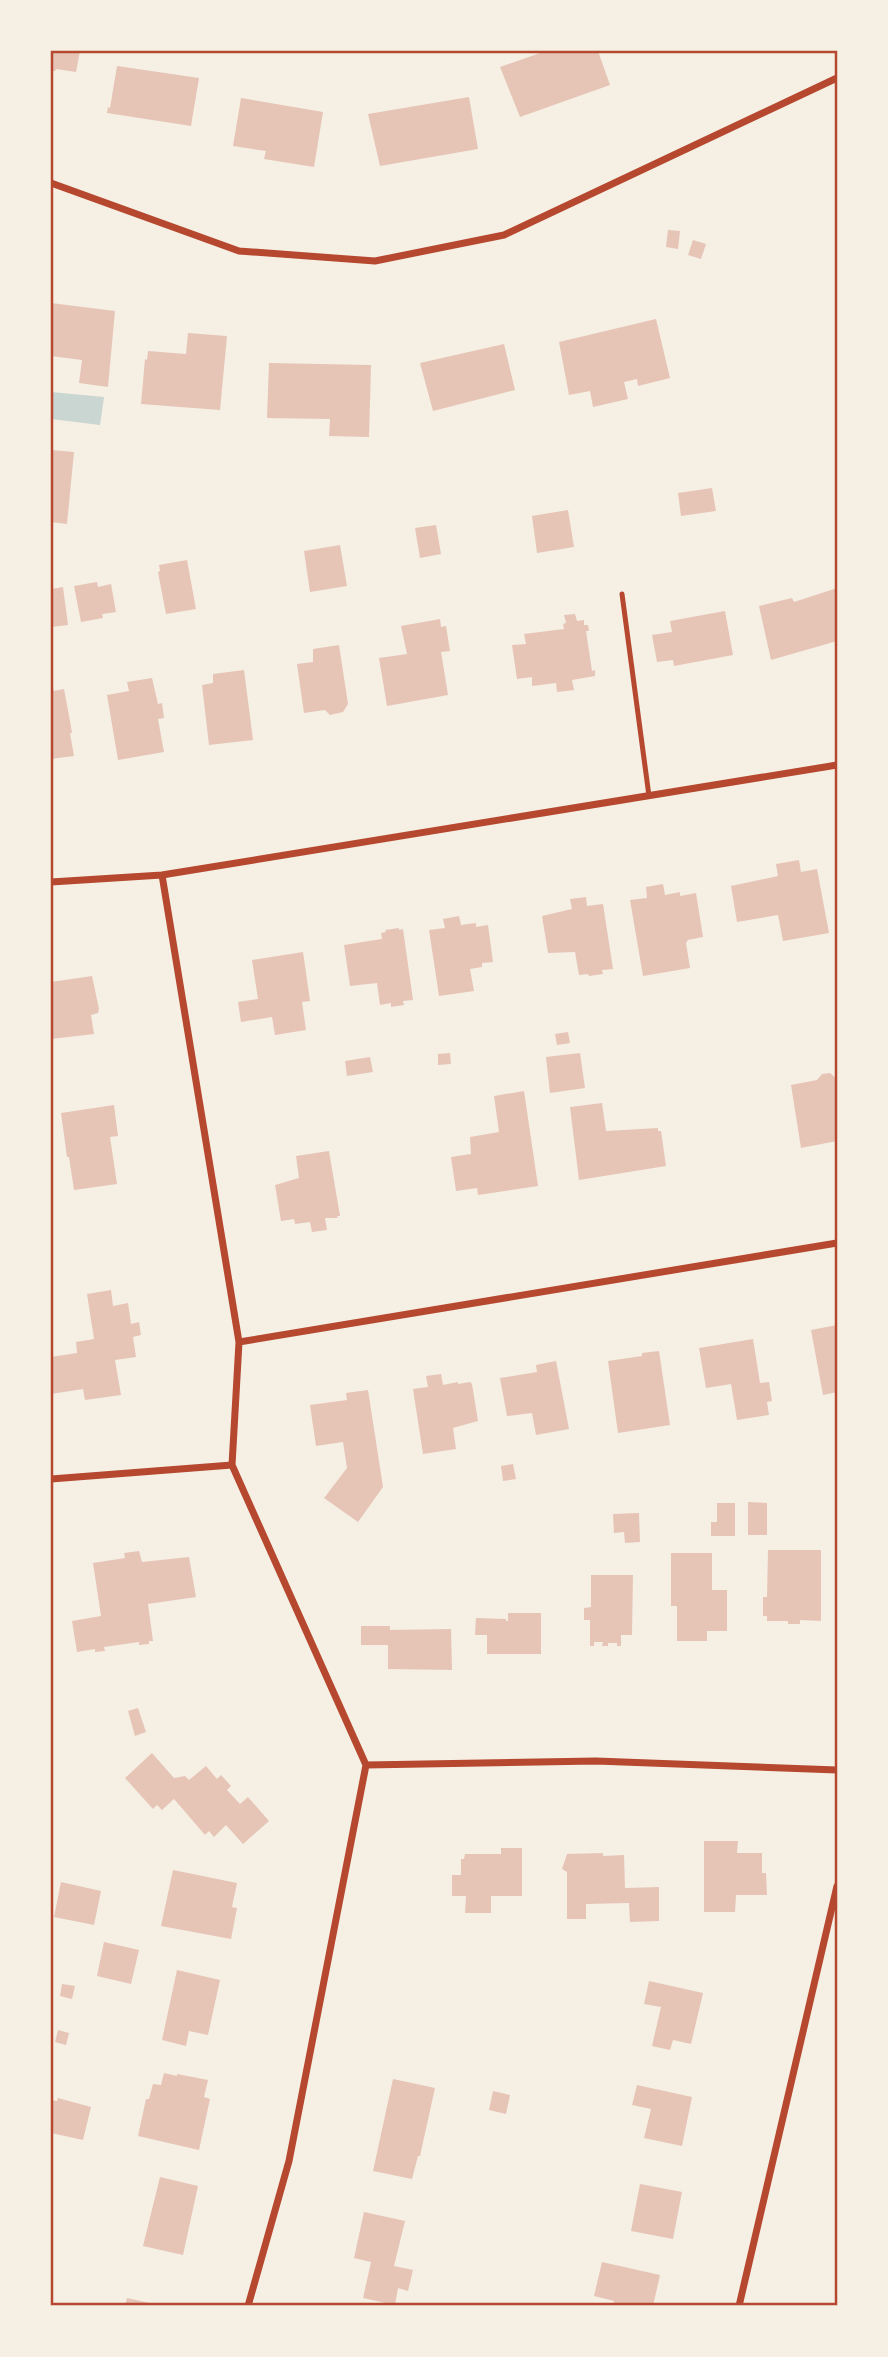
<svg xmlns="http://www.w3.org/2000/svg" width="888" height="2357" viewBox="0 0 888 2357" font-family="'Nunito Sans',sans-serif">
<rect width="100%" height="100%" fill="#f6efe4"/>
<path fill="#c9d6d2" d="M51,392L104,397L100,425L51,419Z"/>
<path fill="#e6c5b7" d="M51,51H80L76,72L56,69L55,71H51Z
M546,51H598L610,85L520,117L500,67Z
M117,66L199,78L191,126L107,113L108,107L110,108Z
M469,97L478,149L380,166L368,114Z
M241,98L323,112L314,167L264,159L266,151L233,146Z
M668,230L680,231L678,249L666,247Z
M693,240L706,244L701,259L688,255Z
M51,303L115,311L108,387L79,383L82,360L51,356Z
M656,319L670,378L638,386L637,379L624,382L628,399L593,407L590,391L569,395L559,342Z
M188,333L227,336L220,410L141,404L145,359L147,360L148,351L186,354Z
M504,344L515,390L433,411L420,363Z
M269,363L371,365L369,437L329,436L330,419L267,418Z
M51,450L74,452L67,524L51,522Z
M712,488L716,511L681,516L678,493Z
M568,510L574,547L537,553L532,516Z
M436,525L441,554L420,558L415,528Z
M340,545L347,586L310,592L304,551Z
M187,560L196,609L166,614L158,572L160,571L159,565Z
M97,582L98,587L111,584L116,612L102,614L103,618L81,622L74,586Z
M63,587L68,625L51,627V589Z
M837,588V641L771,660L759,606L792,598L794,602Z
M725,611L733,655L674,666L673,660L657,662L652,635L672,632L670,621Z
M575,614L577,621L584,620V625H588L589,631H586L592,671L595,670V676L572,680L574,690L557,692L556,683L532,686V677L517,679L512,645L526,644L524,634L564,629L563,624L566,623L564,615Z
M440,619L441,627L446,626L450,651L441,652L448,695L387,706L379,658L407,654L401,626Z
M339,645L348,704L343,712L330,715L325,710L304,713L297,664L313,662V649Z
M244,670L253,740L209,745L202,685L213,683V674Z
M152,678L158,704L162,703L164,718L158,719L164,752L118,760L107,695L129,691L127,682Z
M51,682L54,691L64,689L70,721L72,733H70L74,756L51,759Z
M799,860L801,872L817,869L829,933L783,941L778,915L737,922L731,886L778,876L776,864Z
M663,884L665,895L680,892V896L696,893L703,937L688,940L686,943L690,968L643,976L630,900L647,898L646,887Z
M586,897L587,906L603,904L613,969L602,970L603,974L589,976L588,974L579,975L575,952L548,953L542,916L572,909L570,899Z
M459,916L461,925L476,923V927L488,925L493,962L482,963V967L470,969L474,991L439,996L429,930L445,928L443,919Z
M399,928V930L403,929L413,1000L403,1001L404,1005L391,1007V1003L380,1005L377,983L350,986L344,945L382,939L381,933L386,932L385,930Z
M303,952L310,1001L302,1002L306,1030L275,1035L272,1017L241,1022L238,1002L258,999L252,960Z
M92,976L99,1009L98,1013L91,1015L94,1034L51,1039V982Z
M568,1032L570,1043L557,1045L555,1034Z
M450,1053L451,1064L438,1065V1054Z
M580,1053L585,1088L550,1093L546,1057Z
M370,1057L373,1072L347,1076L345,1061Z
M830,1073L837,1079V1141L801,1148L791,1085L817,1080L822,1074Z
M524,1091L538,1186L478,1195L477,1188L456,1191L451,1157L471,1154L470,1137L499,1132L494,1096Z
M602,1103L606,1131L658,1128V1131H661L666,1166L579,1180L570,1107Z
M114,1105L118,1136L110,1137L117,1184L74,1190L69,1157H67L61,1113Z
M329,1151L340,1216H337L338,1218H325L327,1230L312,1232L310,1222L295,1224L294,1219L281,1221L275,1185L299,1178L296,1156Z
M111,1290L113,1306L128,1303L131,1324L139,1322L141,1335L133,1337L136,1357L115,1360L121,1395L85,1400L83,1389L51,1394V1357L77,1353L76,1342L94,1339L87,1294Z
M837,1325V1392L823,1395L811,1330Z
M753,1339L760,1383L769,1382L772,1401L767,1402L769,1415L737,1420L731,1384L706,1388L699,1348Z
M659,1351L670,1425L618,1433L608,1361L642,1356V1353Z
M556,1361L569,1429L536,1435L532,1413L507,1416L500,1378L537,1372L536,1365Z
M441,1374L443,1385L458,1382V1384L470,1382L472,1384L478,1421L453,1428L456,1449L423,1454L413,1389L428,1387L426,1376Z
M368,1390L383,1487L358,1522L324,1498L347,1468L343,1442L316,1446L310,1405L347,1400L346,1393Z
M513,1464L516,1479L503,1481L501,1466Z
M748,1502L767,1503V1535H748Z
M717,1503H735V1536H711V1522H717Z
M639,1513L640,1542L625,1543L624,1532L614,1533L613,1514Z
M768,1550H821V1621L800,1620V1624H788V1621H767V1616H763V1597H767Z
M139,1551L142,1562L189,1557L196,1597L148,1604L153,1641H149V1644L139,1645V1642L104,1647L105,1651L95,1652V1649L77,1652L72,1621L101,1616L93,1563L125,1558L124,1553Z
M671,1553H712V1590H727V1631H707V1641H677V1606H671Z
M591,1575H633L632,1635H621V1646H617V1643H608V1646H602L603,1642H594V1646H590V1620H584V1608L591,1607Z
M508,1613H541V1654H487V1635H475L476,1618L506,1619V1621H508Z
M361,1626H390V1630L451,1629L452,1670L388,1669V1645H361Z
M138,1708L146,1732L135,1736L128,1711Z
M152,1753L174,1778L185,1776L189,1780L206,1766L217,1779L221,1775L231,1786L227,1790L240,1804L248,1797L269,1821L243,1844L226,1825L214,1837L209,1831L205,1835L174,1799L162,1810L157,1805L153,1809L125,1778Z
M704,1841H738L737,1853H762V1873H766L767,1895H736L735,1912H704Z
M501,1848H522V1896H491V1913H465L466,1896H452V1875H461V1859H464L465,1854H501Z
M603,1853V1856L624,1855L625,1888L659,1887V1921L630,1922L629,1903L586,1904V1919H567V1872L562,1869L567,1854Z
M173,1870L237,1883L232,1907L237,1908L231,1939L161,1926Z
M61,1882L101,1891L94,1925L54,1917Z
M104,1942L139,1950L131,1984L97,1976Z
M177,1970L220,1980L208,2035L189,2031L186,2046L162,2040Z
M649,1981L703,1993L691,2044L673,2040L670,2050L652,2046L661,2007L644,2004Z
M62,1984L75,1986L72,1999L60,1996Z
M58,2030L69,2033L66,2045L55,2042Z
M164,2073L177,2076V2074L208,2080L204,2097L210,2099L199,2150L138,2136L146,2099H149L153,2084L161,2085Z
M393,2079L435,2088L420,2156H418L412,2179L373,2171Z
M637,2085L692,2097L682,2146L644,2138L651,2109L632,2105Z
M493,2091L510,2095L506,2114L489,2110Z
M58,2098L91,2107L83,2140L51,2133V2100L57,2101Z
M160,2177L198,2186L183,2255L143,2246Z
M640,2184L682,2192L673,2239L631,2231Z
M364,2212L405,2221L394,2266L413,2270L408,2291L398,2288L395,2305L363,2298L371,2262L354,2258Z
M602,2262L660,2275L653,2306H613L614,2301L594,2296Z
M127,2298L159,2305V2306H125Z"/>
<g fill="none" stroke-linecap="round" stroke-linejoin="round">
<path stroke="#b5482f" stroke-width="5" d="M622,594L649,796"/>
<path stroke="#b5482f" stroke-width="7" d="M51,183L239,251L375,261L504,235L837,78
M162,875L239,1342L232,1465L366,1765L289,2161L248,2306
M51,882L162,875L837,765
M239,1342L837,1243
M51,1479L232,1465
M366,1765L596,1761L837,1770
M739,2306L837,1886"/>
</g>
<rect width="888" height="2357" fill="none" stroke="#f6efe4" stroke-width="105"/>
<rect x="52" y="52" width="784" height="2252" fill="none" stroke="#b5482f" stroke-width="2.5"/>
</svg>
